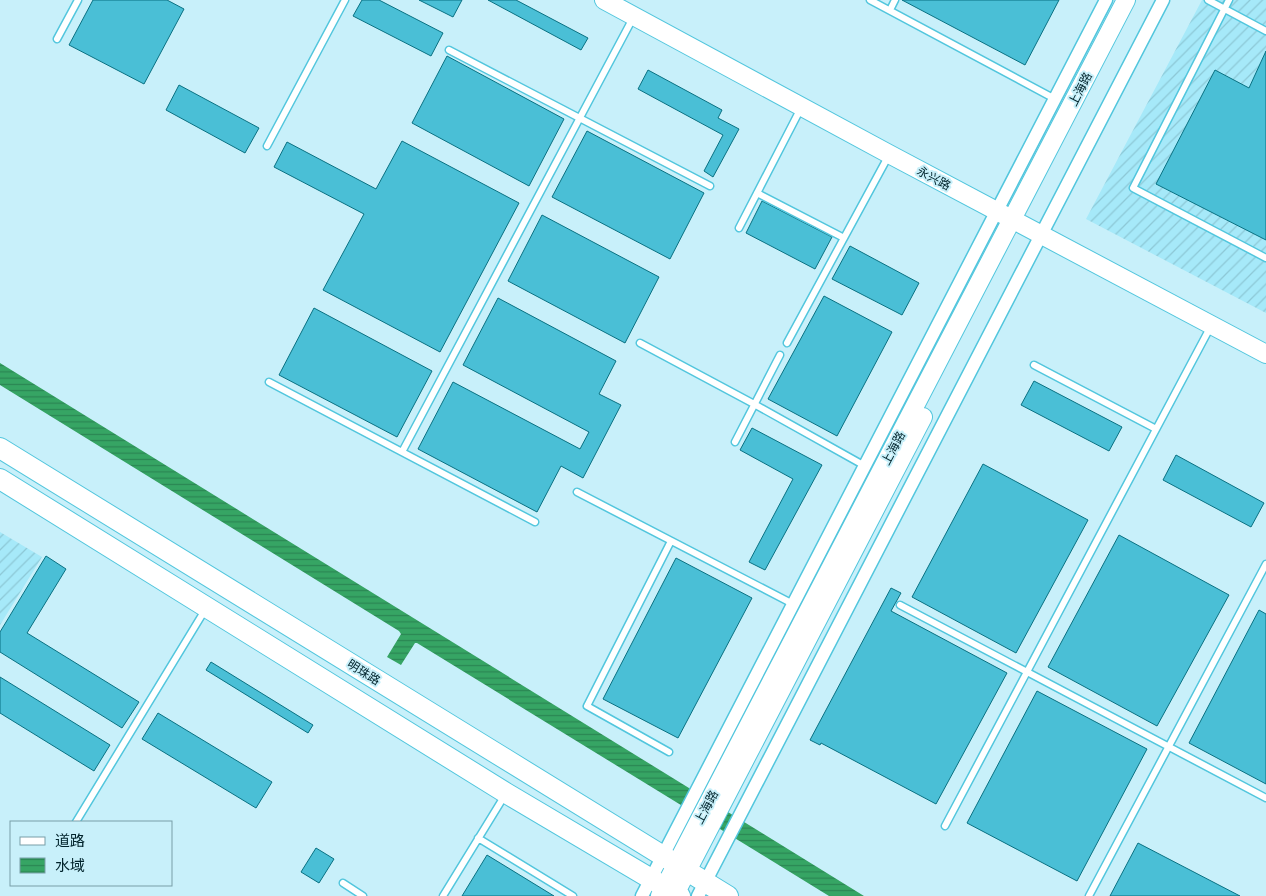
<svg xmlns="http://www.w3.org/2000/svg" width="1266" height="896" viewBox="0 0 1266 896" font-family="'IBM Plex Sans','Noto Sans SC',sans-serif">
<defs>
<pattern id="industrial-furrows" width="10" height="10" patternUnits="userSpaceOnUse" patternTransform="scale(1.25)"><rect width="10" height="10" fill="#a6e9f9"/><path d="M-1 1l2-2M0 10L10 0M9 11l2-2" fill="none" stroke="#8dc8d6"/></pattern>
<pattern id="water-rules" width="6" height="5" patternUnits="userSpaceOnUse" patternTransform="scale(1.25)"><rect width="6" height="5" fill="#36a564"/><path d="M0 2.5h6" fill="none" stroke="#2b8653"/></pattern>
</defs>
<rect width="100%" height="100%" fill="#c8f0fa"/>
<path fill="url(#industrial-furrows)" d="M1202,0H1266V313L1086,219Z
M0,532L42,557L0,625Z"/>
<path fill="url(#water-rules)" d="M0,363L864,896H829L417,643H415L401,665L387,657L401,634L399,631L0,385Z"/>
<path fill="#4abfd6" stroke="#097182" d="M93,0H167L184,9L144,84L69,45Z
M362,0H379L443,33L431,56L353,16Z
M419,0H462L453,17Z
M488,0H516L588,38L581,50Z
M902,0H1059L1025,65Z
M1266,51V240L1156,184L1215,70L1249,88Z
M447,56L564,119L529,186L412,123Z
M648,70L722,110L718,118L739,129L713,177L704,171L723,135L638,89Z
M179,85L259,128L245,153L166,110Z
M587,131L704,193L670,259L552,197Z
M402,141L519,203L440,352L323,290L364,214L274,167L287,142L376,189Z
M762,201L832,237L815,269L746,233Z
M542,215L659,277L625,343L508,281Z
M850,246L919,283L902,315L832,279Z
M824,296L892,332L837,436L768,399Z
M498,298L616,361L599,394L621,405L583,478L561,466L537,512L418,449L453,382L580,449L589,432L463,365Z
M314,308L432,371L397,437L279,375Z
M1034,381L1122,427L1109,451L1021,405Z
M752,428L822,465L765,570L749,562L793,479L740,450Z
M1176,455L1264,503L1251,527L1163,480Z
M983,464L1088,520L1016,653L912,597Z
M1119,535L1229,595L1157,726L1048,667Z
M46,556L66,569L27,633L139,702L122,728L0,652V632Z
M676,558L752,598L678,738L603,699Z
M891,588L901,593L891,611L1007,673L936,804L821,743L820,745L810,740Z
M1259,610L1266,614V784L1189,743Z
M211,662L313,725L308,733L206,670Z
M0,677L110,745L94,771L0,713Z
M1037,691L1147,749L1077,881L967,823Z
M158,713L272,782L256,808L142,739Z
M1138,843L1240,896H1110Z
M316,848L334,859L319,883L301,872Z
M487,855L554,896H462Z"/>
<g fill="none" stroke-linecap="round" stroke-linejoin="round">
<g stroke="#52c6dd" stroke-width="9">
<path id="lane" d="M870,0L1055,99
M1208,0L1266,31
M1229,0L1133,188L1266,258
M890,10L895,0
M57,39L78,0
M449,50L710,186
M267,146L345,0
M757,193L844,238
M739,228L801,108
M640,343L754,404L865,466
M787,343L889,155
M1034,365L1156,429
M269,382L535,522
M735,442L780,355
M402,452L633,18
M577,492L793,604
M900,605L1266,798
M669,752L587,706L671,541
M76,822L205,610
M945,826L1211,326
M478,838L573,896
M343,883L363,896
M443,896L505,795
M1089,896L1266,564"/>
</g>
<g stroke="#52c6dd" stroke-width="15">
<path id="street" d="M642,896L1106,0
M698,896L1163,0"/>
</g>
<g stroke="#52c6dd" stroke-width="20">
<path id="secondary" d="M604,0L889,154L1266,354
M660,896L1126,0
M674,896L923,417"/>
</g>
<g stroke="#52c6dd" stroke-width="22">
<path id="primary" d="M0,448L728,896
M0,479L506,793L680,896"/>
</g>
<use href="#lane" stroke="#fff" stroke-width="6"/>
<use href="#street" stroke="#fff" stroke-width="12"/>
<use href="#secondary" stroke="#fff" stroke-width="18"/>
<use href="#primary" stroke="#fff" stroke-width="20"/>
</g>
<g text-anchor="middle" dominant-baseline="central" stroke-width="4" stroke-linejoin="round" paint-order="stroke">
<g font-size="12" fill="#00232b" stroke="#c8f0fa">
<text transform="translate(1080 89) rotate(-63)">上海路</text>
<text transform="translate(934 178) rotate(28)">永兴路</text>
<text transform="translate(893 448) rotate(-62)">上海路</text>
<text transform="translate(364 672) rotate(32)">明珠路</text>
<text transform="translate(706 807) rotate(-62)">上海路</text>
</g>
</g>
<rect x="10" y="821" width="162" height="65" fill="#c8f0fa" stroke="#789ea7"/>
<rect x="20" y="837" width="25" height="8" fill="#ffffff" stroke="#789ea7"/>
<text x="55" y="846" font-size="15" fill="#00232b">道路</text>
<rect x="20" y="858" width="25" height="15" fill="url(#water-rules)" stroke="#789ea7"/>
<text x="55" y="871" font-size="15" fill="#00232b">水域</text>
</svg>
